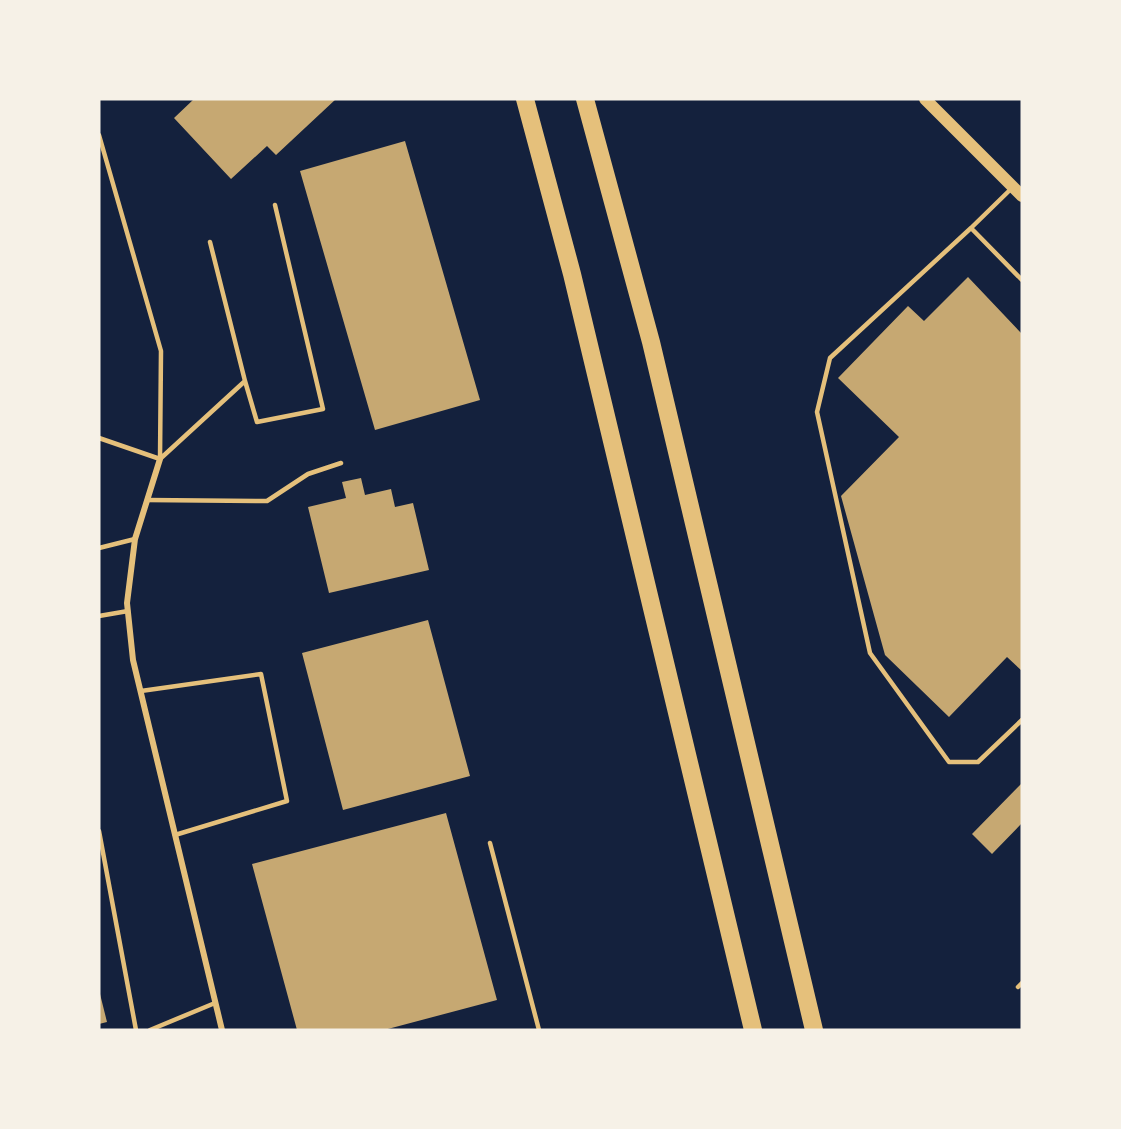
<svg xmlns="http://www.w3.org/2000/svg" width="1121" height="1129" viewBox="0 0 1121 1129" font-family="'Golos Text',sans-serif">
<rect width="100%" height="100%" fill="#14213d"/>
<path fill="#c6a872" d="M194,99H336L276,155L267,146L231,179L174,118Z
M405,141L480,400L375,430L300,171Z
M968,277L1022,334V671L1007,657L949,717L885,655L841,496L899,437L838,378L908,306L924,321Z
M361,478L365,495L391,489L395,507L413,503L429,570L329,593L308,507L346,498L342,482Z
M428,620L470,776L343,810L302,653Z
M1022,783V823L992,854L972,834Z
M446,813L497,1000L384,1030H297L252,864Z
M99,990L107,1022L99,1024Z"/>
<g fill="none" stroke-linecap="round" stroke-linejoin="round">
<path stroke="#e5c07b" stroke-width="4.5" d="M99,135L161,351L160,459
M1013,187L971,228L1022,280
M971,228L830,358L817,412L870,653L949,762H978L1022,720
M210,242L245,381
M99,438L160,459
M160,459L245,381L257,422L323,409L275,205
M147,500L267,501L308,474L341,463
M99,548L135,539
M99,616L128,611
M141,691L261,674L287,801L175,835
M99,831L136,1030
M490,843L539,1030
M1018,987L1022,983
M150,1030L215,1003"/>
<path stroke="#e5c07b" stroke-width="6" d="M160,459L135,539L127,603L133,660L222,1030"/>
<path stroke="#e5c07b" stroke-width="12" d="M925,99L1022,196"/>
<path stroke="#e5c07b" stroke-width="18" d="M525,99L572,274L753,1030
M585,99L651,342L814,1030"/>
</g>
<rect width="1121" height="1129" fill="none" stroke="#f6f1e7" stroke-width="201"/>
</svg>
